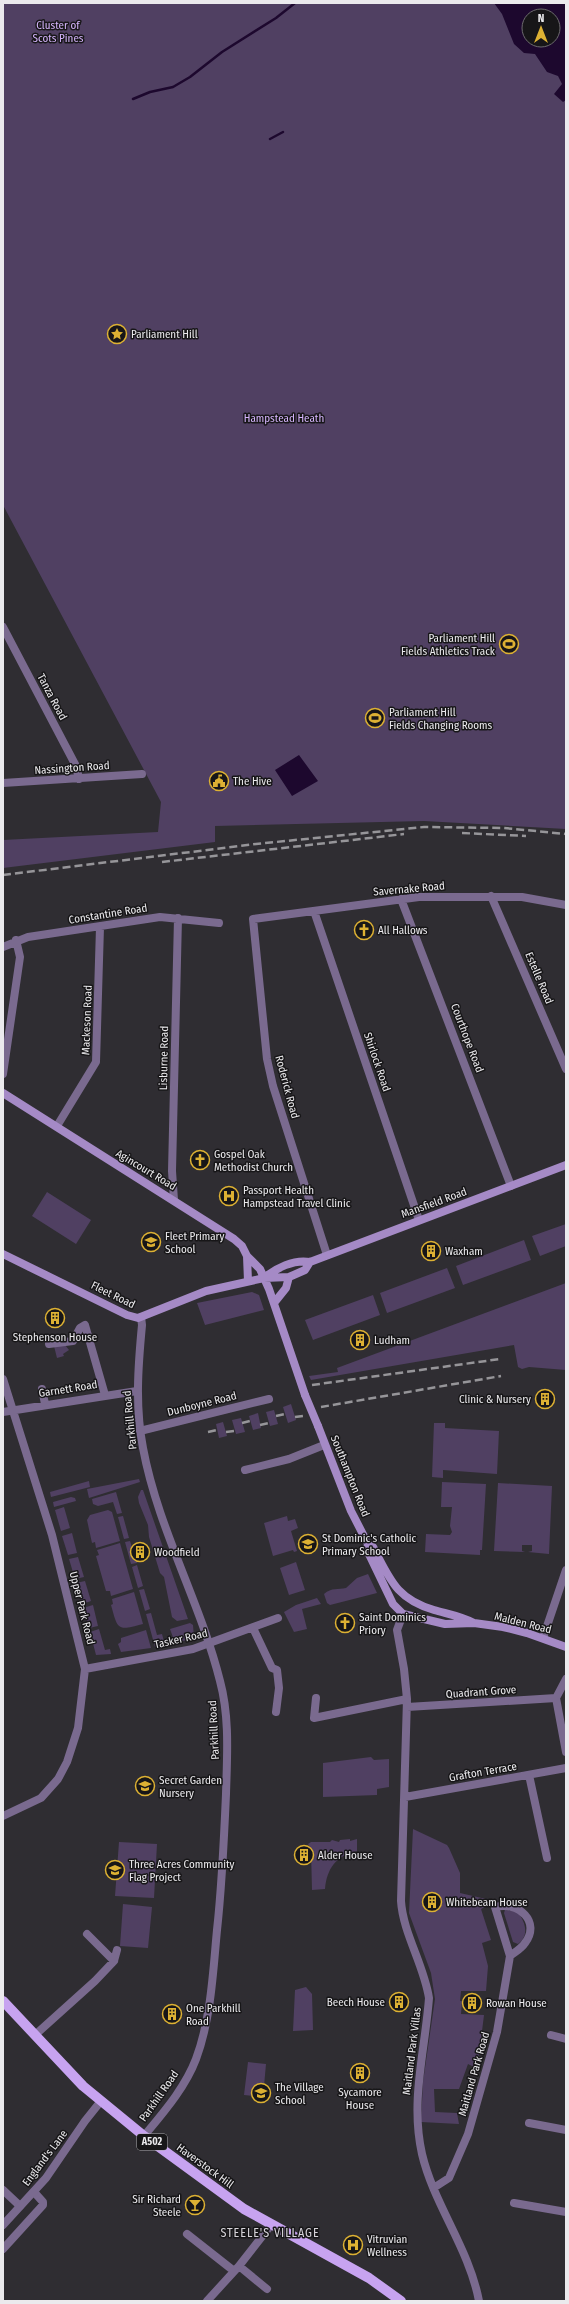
<svg xmlns="http://www.w3.org/2000/svg" width="569" height="2304" viewBox="0 0 569 2304" font-family="'Fira Sans Condensed',sans-serif">
<rect width="100%" height="100%" fill="#2f2d32"/>
<path fill="#504062" fill-rule="evenodd" d="M3,3H566V829L424,821L215,826V842L3,868V840L158,832L161,802L3,505ZM529,16H553V40H529Z
M47,1192L91,1220L76,1244L32,1216Z
M566,1224V1246L540,1256L532,1236Z
M524,1240L531,1260L463,1285L456,1266Z
M447,1268L455,1288L387,1313L380,1293Z
M566,1283V1370L529,1367L522,1369L518,1367L514,1345L311,1380L309,1376L338,1372L337,1368Z
M252,1292L259,1295L264,1310L205,1325L197,1303Z
M373,1295L380,1315L313,1340L305,1320Z
M65,1345L69,1350L63,1354L64,1356L57,1358L54,1346Z
M291,1404L296,1420L288,1423L283,1407Z
M274,1410L278,1424L270,1426L266,1412Z
M258,1413L261,1428L253,1430L249,1416Z
M241,1418L245,1432L236,1434L232,1420Z
M223,1422L227,1436L219,1438L216,1424Z
M434,1423H445V1428L499,1431L497,1474L443,1470V1478L432,1477Z
M139,1479L140,1482L89,1498L87,1489Z
M89,1481L90,1487L51,1497L50,1492Z
M442,1482L486,1484L482,1550H480V1555L425,1552L426,1534L450,1535L452,1532L450,1526L452,1507H441Z
M498,1483L552,1486L549,1554L528,1552L532,1551V1545H522V1551L525,1552L494,1551Z
M141,1490H143L188,1619L177,1621L172,1617L164,1577L160,1573L149,1537L148,1525L139,1503L138,1497Z
M116,1492L122,1513L117,1514L113,1502L98,1506L93,1504L92,1499Z
M71,1497L75,1498L76,1501L54,1507L53,1502Z
M64,1507L70,1528L61,1531L55,1510Z
M108,1510L112,1512L120,1541L96,1548L95,1542L92,1543L87,1520L90,1515Z
M123,1516L129,1538L124,1539L118,1517Z
M287,1516L288,1521L295,1519L298,1528L291,1531L297,1551L294,1552L293,1550L273,1556L264,1523Z
M72,1533L77,1553L68,1555L62,1536Z
M130,1541L137,1563L131,1564L125,1542Z
M120,1543L133,1589L111,1596L110,1591H106L96,1556L99,1555L97,1550Z
M78,1557L84,1577L75,1579L69,1559Z
M296,1562L305,1590L289,1595L280,1568Z
M137,1565L143,1586L138,1588L132,1567Z
M368,1574L377,1593L330,1605L327,1603L324,1594C332,1587 338,1590 346,1588L357,1578Z
M85,1581L91,1601L82,1604L76,1583Z
M144,1589L150,1609L145,1611L139,1590Z
M134,1592L143,1624C117,1631 118,1630 111,1605L113,1604L112,1599Z
M317,1598L321,1604L302,1609L307,1629L294,1632L284,1612L296,1605Z
M93,1605L98,1626L89,1628L83,1608Z
M151,1613L157,1635L162,1634L165,1645L155,1647L146,1614Z
M190,1623L193,1625L194,1638L175,1643L170,1629Z
M99,1629L105,1650L110,1649L111,1654L96,1655L90,1632Z
M146,1630L151,1648L121,1652L118,1644L121,1642V1638Z
M371,1757L374,1760L389,1759V1787L377,1789V1795L323,1797V1763Z
M413,1829L447,1845L449,1848L460,1873V1893L486,1899L488,1905L481,1909L491,1940L482,1943L488,1966L486,1991H461L460,2001H462L461,2014L484,2015L480,2047L482,2048L474,2067L468,2064L459,2089H434L435,2112L457,2113L459,2124L421,2122L423,2082L435,1999L431,1973L409,1913Z
M350,1839V1841L357,1839V1851C336,1856 327,1868 325,1889L312,1890L311,1850L308,1844L311,1842H330L332,1840L339,1842L340,1840Z
M119,1842L157,1844L154,1898L115,1896Z
M123,1904L152,1907L148,1948L120,1946Z
M505,1910L518,1912C525,1922 530,1935 518,1944L513,1942L504,1913Z
M306,1987L312,1994L313,2030L293,2031L295,1990Z
M248,2062L266,2064L263,2097L244,2095Z"/>
<path fill="#1d082e" fill-rule="evenodd" d="M494,3H566V100L563,102L554,94L562,84L558,76L547,72L535,54L524,53L514,44L502,14ZM529,16H553V40H529Z
M299,755L318,781L292,796L275,770Z"/>
<g fill="none" stroke-linecap="round" stroke-linejoin="round">
<path stroke="#1d082e" stroke-width="2.5" d="M133,99L150,92L173,87L190,77L222,52L276,18L295,3
M270,139L283,132"/>
<path stroke="#7a6a8f" stroke-width="8" d="M3,627L76,766L79,779
M3,783L142,774
M491,896L566,1069
M401,899L511,1186
M314,911L419,1220
M3,947L28,937L160,917L219,923
M3,1074L20,957L16,940
M57,1126L96,1062L100,927
M174,1200L172,1171L178,918
M327,1255L273,1086L267,1059L253,919L419,897H522L566,905
M49,1344L73,1341L80,1328L85,1325L105,1395
M3,1379L52,1535L85,1669L78,1728L67,1762L58,1779L41,1798L3,1816
M42,1389L45,1404
M3,1412L137,1391
M140,1431L269,1399
M245,1470L289,1459L324,1445
M403,1614L397,1630L404,1669L407,1699L401,1901C403,1933 424,1965 429,1998C425,2051 410,2101 422,2154C434,2205 469,2248 479,2301
M253,1628L272,1668L277,1670L279,1688L276,1712
M543,1638L566,1570
M85,1669L193,1649L278,1618
M566,1679L556,1698L566,1752
M316,1698L314,1718L407,1699
M407,1707L556,1698
M529,1775L547,1858
M405,1797L566,1768
M87,1934L114,1961
M35,2035L95,1981L114,1961L117,1950
M551,2035L566,2039
M529,2123L566,2130
M435,2187L449,2178L468,2134L497,2032L510,1956L495,1907C519,1901 541,1922 525,1943C521,1949 515,1952 510,1956
M3,2190L20,2206
M514,2203L566,2212
M187,2234L234,2271
M3,2249L43,2205V2202L34,2192
M239,2266L267,2289
M207,2301L239,2266L271,2225"/>
<path stroke="#7a6a8f" stroke-width="8" d="M141,1317L142,1325C138,1367 135,1407 143,1448C158,1529 200,1601 220,1681C230,1718 227,1757 226,1794C224,1840 222,1885 217,1930C213,1972 211,2019 196,2059C185,2088 163,2113 144,2136
M3,2225L46,2178L85,2121L101,2101"/>
<path stroke="#a58ac6" stroke-width="8" d="M3,1093L234,1239L242,1246L247,1256L260,1269L269,1289L305,1395
M3,1254L127,1315L138,1318L206,1291L264,1278L289,1277L305,1270L310,1262
M247,1256L248,1281
M264,1278C276,1268 294,1259 310,1262L566,1165
M274,1303L286,1288L289,1277
M318,1426L351,1511L368,1544L367,1550L393,1604L403,1614L445,1624L474,1623L503,1627L527,1633L566,1647
M368,1544L373,1547C390,1579 396,1599 434,1610C448,1614 461,1616 474,1623"/>
<path stroke="#c7a3f0" stroke-width="10" d="M3,2001L83,2086L144,2136L244,2209L369,2278L401,2301"/>
<path stroke="#969599" stroke-width="2.5" stroke-dasharray="8 4" stroke-linecap="butt" d="M462,833L526,836
M162,862L404,834
M3,875L256,844L424,827L504,828L566,834
M312,1385L500,1359
M321,1407L501,1376
M276,1416L285,1414
M295,1417L303,1416
M242,1423L250,1421
M260,1425L269,1423
M208,1432L217,1430
M226,1432L235,1431"/>
<path stroke="#a58ac6" stroke-width="8" d="M305,1395L318,1426"/>
</g>
<defs>
<g id="sight-ring" transform="scale(1)"><circle r="9.5" fill="#171618" stroke="#ddb133" stroke-width="1.5"/><path d="M0-6L1.8-2.2L6-1.7L2.9 1.2L3.7 5.4L0 3.3L-3.7 5.4L-2.9 1.2L-6-1.7L-1.8-2.2Z" fill="#ddb133"/></g>
<g id="stadium-ring" transform="scale(1)"><circle r="9.5" fill="#171618" stroke="#ddb133" stroke-width="1.5"/><path d="M0-5a6.5 5 0 1 0 0 10a6.5 5 0 1 0 0-10ZM-3.5-1.8h7v3.6h-7Z" fill="#ddb133"/></g>
<g id="civic-ring" transform="scale(1)"><circle r="9.5" fill="#171618" stroke="#ddb133" stroke-width="1.5"/><path d="M-.6-6.5H3V-4.5H.6V-3L4-1V1h2V6H-6V1h2V-1L-.6-3ZM-1.2 2.5V6h2.4V2.5Z" fill="#ddb133"/></g>
<g id="church-ring" transform="scale(1)"><circle r="9.5" fill="#171618" stroke="#ddb133" stroke-width="1.5"/><path d="M-1.2-6h2.4v3.5h3.3v2.4h-3.3V6h-2.4V-.1h-3.3v-2.4h3.3Z" fill="#ddb133"/></g>
<g id="hospital-ring" transform="scale(1)"><circle r="9.5" fill="#171618" stroke="#ddb133" stroke-width="1.5"/><path d="M-5-5h3v3.5h4V-5h3V5h-3V1.5h-4V5h-3Z" fill="#ddb133"/></g>
<g id="school-ring" transform="scale(1)"><circle r="9.5" fill="#171618" stroke="#ddb133" stroke-width="1.5"/><path d="M0-5L7-2L0 1L-7-2ZM-4 1L0 2.5L4 1V4Q0 6-4 4Z" fill="#ddb133"/></g>
<g id="building-ring" transform="scale(1)"><circle r="9.5" fill="#171618" stroke="#ddb133" stroke-width="1.5"/><path d="M-4-6H4V6H1V3H-1V6H-4ZM-2.5-4.3h1.7v1.8h-1.7ZM.8-4.3h1.7v1.8H.8ZM-2.5-1h1.7V.8h-1.7ZM.8-1h1.7V.8H.8Z" fill="#ddb133"/></g>
<g id="bar-ring" transform="scale(1)"><circle r="9.5" fill="#171618" stroke="#ddb133" stroke-width="1.5"/><path d="M-6-5H6L.8 .8V4.5H3.5V6h-7V4.5H-.8V.8Z" fill="#ddb133"/></g>
</defs>
<g fill-rule="evenodd">
<use href="#sight-ring" x="117" y="334"/>
<use href="#stadium-ring" x="509" y="644"/>
<use href="#stadium-ring" x="375" y="718"/>
<use href="#civic-ring" x="219" y="781"/>
<use href="#church-ring" x="364" y="930"/>
<use href="#church-ring" x="200" y="1160"/>
<use href="#hospital-ring" x="229" y="1196"/>
<use href="#school-ring" x="151" y="1242"/>
<use href="#building-ring" x="431" y="1251"/>
<use href="#building-ring" x="55" y="1318"/>
<use href="#building-ring" x="360" y="1340"/>
<use href="#building-ring" x="545" y="1399"/>
<use href="#school-ring" x="308" y="1544"/>
<use href="#building-ring" x="140" y="1552"/>
<use href="#church-ring" x="345" y="1623"/>
<use href="#school-ring" x="145" y="1786"/>
<use href="#building-ring" x="304" y="1855"/>
<use href="#school-ring" x="115" y="1870"/>
<use href="#building-ring" x="432" y="1902"/>
<use href="#building-ring" x="399" y="2002"/>
<use href="#building-ring" x="472" y="2003"/>
<use href="#building-ring" x="172" y="2014"/>
<use href="#building-ring" x="360" y="2073"/>
<use href="#school-ring" x="261" y="2093"/>
<use href="#bar-ring" x="195" y="2205"/>
<use href="#hospital-ring" x="353" y="2245"/>
</g>
<g text-anchor="middle" dominant-baseline="central" stroke-width="3" stroke-linejoin="round" paint-order="stroke">
<rect fill="#171618" stroke="#abaaad" stroke-width="1" x="137" y="2134" width="30" height="16" rx="3"/>
<g font-size="10" font-weight="bold" fill="#ebeaed">
<text x="152" y="2142">A502</text>
</g>
<g font-size="11" fill="#d5b4fc" stroke="#171618">
<text x="58" y="25">Cluster of<tspan x="58" dy="13">Scots Pines</tspan></text>
<text x="284" y="418">Hampstead Heath</text>
</g>
<g font-size="11" fill="#ebeaed" stroke="#171618" text-anchor="start">
<text x="131" y="334">Parliament Hill</text>
<text x="495" y="638" text-anchor="end">Parliament Hill<tspan x="495" dy="13">Fields Athletics Track</tspan></text>
<text x="389" y="712">Parliament Hill<tspan x="389" dy="13">Fields Changing Rooms</tspan></text>
<text x="233" y="781">The Hive</text>
<text x="378" y="930">All Hallows</text>
<text x="214" y="1154">Gospel Oak<tspan x="214" dy="13">Methodist Church</tspan></text>
<text x="243" y="1190">Passport Health<tspan x="243" dy="13">Hampstead Travel Clinic</tspan></text>
<text x="165" y="1236">Fleet Primary<tspan x="165" dy="13">School</tspan></text>
<text x="445" y="1251">Waxham</text>
<text x="55" y="1337" text-anchor="middle">Stephenson House</text>
<text x="374" y="1340">Ludham</text>
<text x="531" y="1399" text-anchor="end">Clinic &amp; Nursery</text>
<text x="322" y="1538">St Dominic's Catholic<tspan x="322" dy="13">Primary School</tspan></text>
<text x="154" y="1552">Woodfield</text>
<text x="359" y="1617">Saint Dominics<tspan x="359" dy="13">Priory</tspan></text>
<text x="159" y="1780">Secret Garden<tspan x="159" dy="13">Nursery</tspan></text>
<text x="318" y="1855">Alder House</text>
<text x="129" y="1864">Three Acres Community<tspan x="129" dy="13">Flag Project</tspan></text>
<text x="446" y="1902">Whitebeam House</text>
<text x="385" y="2002" text-anchor="end">Beech House</text>
<text x="486" y="2003">Rowan House</text>
<text x="186" y="2008">One Parkhill<tspan x="186" dy="13">Road</tspan></text>
<text x="275" y="2087">The Village<tspan x="275" dy="13">School</tspan></text>
<text x="360" y="2092" text-anchor="middle">Sycamore<tspan x="360" dy="13">House</tspan></text>
<text x="181" y="2199" text-anchor="end">Sir Richard<tspan x="181" dy="13">Steele</tspan></text>
<text x="367" y="2239">Vitruvian<tspan x="367" dy="13">Wellness</tspan></text>
</g>
<g font-size="11" fill="#ebeaed" stroke="#171618">
<text transform="translate(52 697) rotate(62)">Tanza Road</text>
<text transform="translate(72 768) rotate(-4)">Nassington Road</text>
<text transform="translate(409 889) rotate(-5)">Savernake Road</text>
<text transform="translate(108 914) rotate(-9)">Constantine Road</text>
<text transform="translate(539 978) rotate(67)">Estelle Road</text>
<text transform="translate(87 1020) rotate(-88)">Mackeson Road</text>
<text transform="translate(467 1038) rotate(69)">Courthope Road</text>
<text transform="translate(164 1058) rotate(-89)">Lisburne Road</text>
<text transform="translate(377 1062) rotate(71)">Shirlock Road</text>
<text transform="translate(287 1087) rotate(75)">Roderick Road</text>
<text transform="translate(146 1170) rotate(31)">Agincourt Road</text>
<text transform="translate(434 1203) rotate(-20)">Mansfield Road</text>
<text transform="translate(113 1295) rotate(26)">Fleet Road</text>
<text transform="translate(68 1389) rotate(-9)">Garnett Road</text>
<text transform="translate(202 1404) rotate(-14)">Dunboyne Road</text>
<text transform="translate(130 1420) rotate(-96)">Parkhill Road</text>
<text transform="translate(350 1476) rotate(68)">Southampton Road</text>
<text transform="translate(82 1608) rotate(76)">Upper Park Road</text>
<text transform="translate(523 1623) rotate(14)">Malden Road</text>
<text transform="translate(181 1639) rotate(-13)">Tasker Road</text>
<text transform="translate(481 1692) rotate(-4)">Quadrant Grove</text>
<text transform="translate(214 1730) rotate(-93)">Parkhill Road</text>
<text transform="translate(483 1772) rotate(-10)">Grafton Terrace</text>
<text transform="translate(412 2051) rotate(-83)">Maitland Park Villas</text>
<text transform="translate(474 2074) rotate(-74)">Maitland Park Road</text>
<text transform="translate(159 2096) rotate(-55)">Parkhill Road</text>
<text transform="translate(45 2158) rotate(-53)">England's Lane</text>
<text transform="translate(205 2166) rotate(36)">Haverstock Hill</text>
</g>
<g font-size="12" letter-spacing="1" fill="#d6d3d9" stroke="#171618">
<text x="270" y="2233">STEELE'S VILLAGE</text>
</g>
</g>
<rect width="569" height="2304" fill="none" stroke="#ebeaed" stroke-width="8"/>
<g transform="translate(541 28)"><circle r="19" fill="#171618" stroke="#6c6b6d"/>
<path d="M0-3L7 15L0 10L-7 15Z" fill="#ddb133"/>
<text y="-6" font-size="11" font-weight="bold" text-anchor="middle" fill="#ebeaed">N</text>
</g>
</svg>
